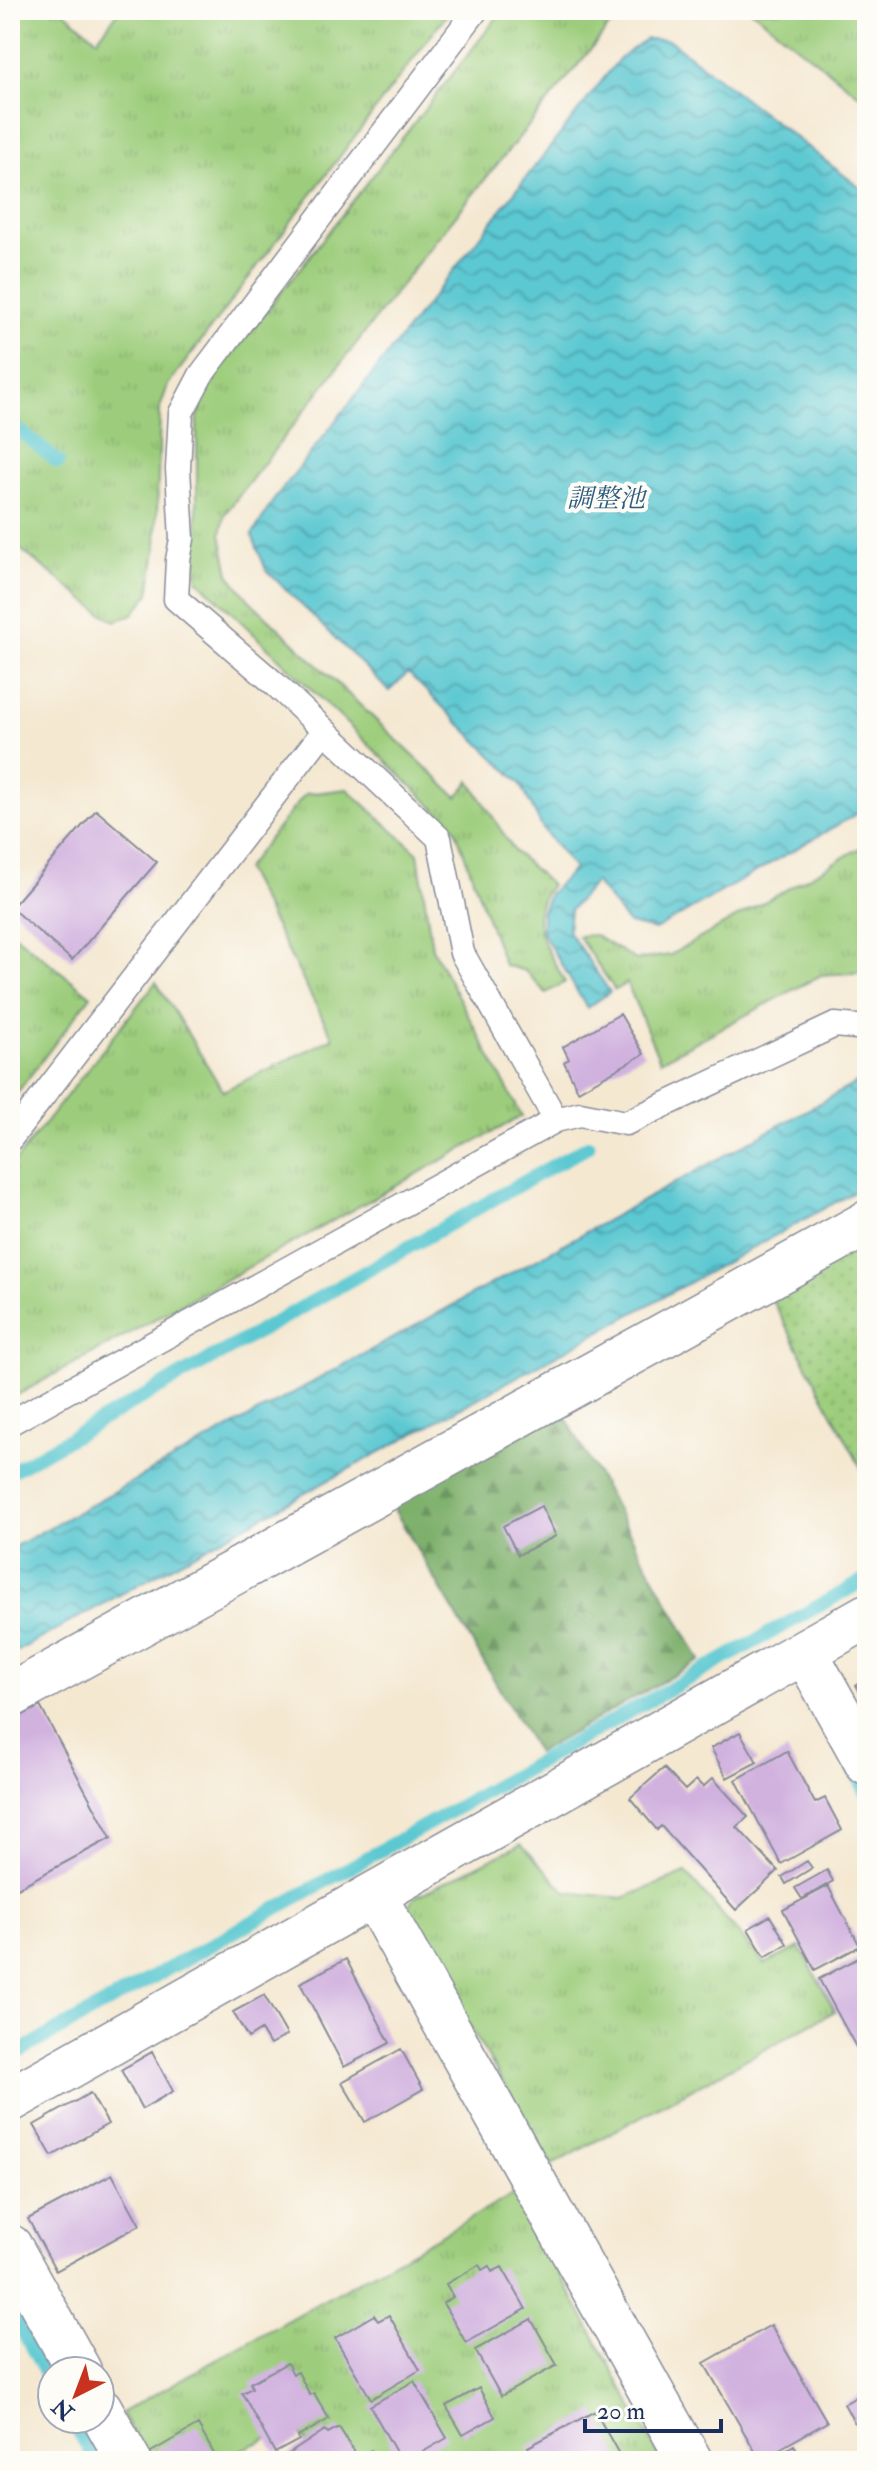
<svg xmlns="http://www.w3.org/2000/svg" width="877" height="2471" viewBox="0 0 877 2471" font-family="'IM FELL Double Pica','Noto Serif JP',serif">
<defs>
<pattern id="grass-tufts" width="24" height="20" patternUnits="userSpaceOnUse" patternTransform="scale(2)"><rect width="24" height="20" fill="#9dcd7c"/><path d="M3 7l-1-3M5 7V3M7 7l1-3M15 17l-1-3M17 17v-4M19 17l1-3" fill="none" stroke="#87b06e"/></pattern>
<pattern id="forest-firs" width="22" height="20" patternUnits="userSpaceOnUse" patternTransform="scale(2)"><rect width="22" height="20" fill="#7eb06c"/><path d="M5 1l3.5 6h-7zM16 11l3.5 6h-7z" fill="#66905c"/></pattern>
<pattern id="park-dots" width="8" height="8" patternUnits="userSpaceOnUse" patternTransform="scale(2)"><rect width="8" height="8" fill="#9dcd7c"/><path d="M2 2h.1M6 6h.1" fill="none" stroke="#87b06e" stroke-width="1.8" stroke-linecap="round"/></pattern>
<pattern id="water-waves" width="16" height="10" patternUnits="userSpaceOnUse" patternTransform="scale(2)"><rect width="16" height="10" fill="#5cc8d1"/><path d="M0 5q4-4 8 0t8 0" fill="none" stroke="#4ba3ad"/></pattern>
</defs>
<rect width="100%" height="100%" fill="#fdfcf7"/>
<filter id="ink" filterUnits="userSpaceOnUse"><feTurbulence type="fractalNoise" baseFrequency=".0125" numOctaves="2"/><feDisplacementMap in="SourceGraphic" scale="16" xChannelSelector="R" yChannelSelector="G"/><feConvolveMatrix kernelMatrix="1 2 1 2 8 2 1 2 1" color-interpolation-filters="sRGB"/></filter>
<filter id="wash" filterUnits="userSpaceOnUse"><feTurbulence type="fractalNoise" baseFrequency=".006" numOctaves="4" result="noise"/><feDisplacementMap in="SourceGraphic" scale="32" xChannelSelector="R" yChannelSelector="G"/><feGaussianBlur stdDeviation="1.8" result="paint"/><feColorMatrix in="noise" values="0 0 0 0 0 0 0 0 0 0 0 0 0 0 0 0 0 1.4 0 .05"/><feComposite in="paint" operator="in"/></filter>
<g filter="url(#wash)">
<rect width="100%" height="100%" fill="#f4e8d1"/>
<path fill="url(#grass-tufts)" stroke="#5c7e6d" stroke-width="2" d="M10,10H62L97,39L120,10H450L168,385L160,408L156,550L149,594L133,614L116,621L100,612L10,541Z
M503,10H615L612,23L439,236L225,514L221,534L229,574L249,600L457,797L470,781L515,852L551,885C523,920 547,948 565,982L546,993L525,971L504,965L455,828L197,579V421L205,389Z
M751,10H867V101Z
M347,789L418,853L432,948L522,1116L10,1399V1168L156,982L223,1091L333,1038L245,869L305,794Z
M867,844V972L821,975L660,1061L627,983L615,990L578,936L594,935L636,960L670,955Z
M10,931L91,996L10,1102Z
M521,1844L566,1892L623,1898L686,1873L765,1964L800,1947L835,2011L552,2165L408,1922V1906L415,1897Z
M516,2193L662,2461H319L294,2426L218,2461H148L121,2413Z"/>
<path fill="url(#forest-firs)" stroke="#4c7065" stroke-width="2" d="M560,1407L700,1660L537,1753L389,1501Z"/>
<path fill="url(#park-dots)" stroke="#5c7e6d" stroke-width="2" d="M867,1238V1479L768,1292Z"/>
<path fill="url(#water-waves)" stroke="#3c7c98" stroke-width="2" d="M646,39L669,40L867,193V808L655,930L629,924L595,882L570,910L568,931L610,992L587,1008L542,932V911L549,894L574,869L543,829L520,783L408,673L389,691L266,570L252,535L273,501L619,59Z
M867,1077V1185L10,1655V1549Z"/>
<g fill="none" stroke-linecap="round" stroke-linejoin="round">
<path stroke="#5cc8d1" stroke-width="14" d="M10,423L58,462
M10,1472L588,1146
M854,1769L867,1793
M10,2057L867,1579
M10,2309L52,2384
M72,2419L95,2461"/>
</g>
<g id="blocks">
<path fill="#d1b2df" d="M96,810L157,862L72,960L11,908Z
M620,1014L644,1054L578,1091L564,1062L569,1059L563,1047Z
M541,1506L556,1536L518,1555L503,1526Z
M867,1678V1706L856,1685Z
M40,1706L111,1838L10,1892V1722Z
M740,1732L757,1762L727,1778L711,1748Z
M787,1751L815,1803L825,1798L842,1830L781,1864L736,1780Z
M664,1768L685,1790L696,1780L703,1787L713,1778L748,1817L737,1827L778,1871L736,1910L661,1826L657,1830L630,1798Z
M807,1861L812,1868L786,1884L782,1877Z
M827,1870L833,1881L802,1899L795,1888Z
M828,1886L860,1946L815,1970L783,1910Z
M770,1916L787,1944L765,1957L748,1929Z
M864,1955L867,1960V2058L863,2060L819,1979Z
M346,1959L390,2043L344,2067L300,1983Z
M264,1995L287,2035L270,2045L261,2030L248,2038L233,2012Z
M401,2049L423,2089L365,2122L342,2082Z
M152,2052L173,2091L142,2109L121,2070Z
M90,2093L108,2124L52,2156L34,2125Z
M112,2174L140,2225L56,2271L28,2219Z
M479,2265L482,2270L489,2266L492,2272L502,2267L526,2309L466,2343L443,2303L453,2297L446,2284Z
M374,2315L378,2321L389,2315L420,2370L371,2399L335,2338Z
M531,2319L557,2365L501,2396L475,2350Z
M771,2325L827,2422L760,2460L704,2363Z
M287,2363L293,2374L298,2372L310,2395L314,2393L329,2419L298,2437L299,2440L275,2453L242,2393L252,2388L250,2383Z
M414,2381L447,2438L407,2461H401L370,2406Z
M479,2388L495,2417L463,2435L446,2406Z
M867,2391V2445L844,2404Z
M595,2411L620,2456L614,2461H536L528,2447Z
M198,2425L218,2461H147L144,2456Z
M339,2427L358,2458L371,2450L378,2461H278L325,2430L328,2433Z
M794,2445L802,2459L767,2461Z"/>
</g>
</g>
<g filter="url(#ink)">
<use href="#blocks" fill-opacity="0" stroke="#888c98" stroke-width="2"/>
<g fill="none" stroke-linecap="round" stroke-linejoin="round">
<g stroke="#888c98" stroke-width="27">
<path id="service" d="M476,10L201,375L181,413L178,469L182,539L178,560L176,599L275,684L439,838L462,953L556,1120
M10,1139L323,732
M10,1423L556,1120L580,1114L626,1123L835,1025L867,1028"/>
</g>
<g stroke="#888c98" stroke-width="47">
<path id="minor" d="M805,1652L867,1763
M10,1696L867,1223
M374,1896L690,2461
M10,2100L867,1616
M10,2247L79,2371
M100,2409L129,2461"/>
</g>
<use href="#service" stroke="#fff" stroke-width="24"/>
<use href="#minor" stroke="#fff" stroke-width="44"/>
</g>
</g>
<g text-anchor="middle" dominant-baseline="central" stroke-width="8" stroke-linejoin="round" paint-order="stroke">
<g font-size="26" font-style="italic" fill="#2e5d80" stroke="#fdfcf7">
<text x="606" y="499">調整池</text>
</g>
</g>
<rect width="877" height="2471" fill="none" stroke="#fdfcf7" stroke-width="40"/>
<g transform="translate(76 2395) rotate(222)"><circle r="38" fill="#fdfcf7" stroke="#a3aaba" stroke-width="2"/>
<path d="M0-6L14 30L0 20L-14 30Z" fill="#c8321e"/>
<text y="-12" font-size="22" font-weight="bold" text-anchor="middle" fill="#1b2f5e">N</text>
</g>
<path d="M585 2419v12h136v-12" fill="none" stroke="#1b2f5e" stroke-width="4"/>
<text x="597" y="2419" font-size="24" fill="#1b2f5e" stroke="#fdfcf7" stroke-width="6" paint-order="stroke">20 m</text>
</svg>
